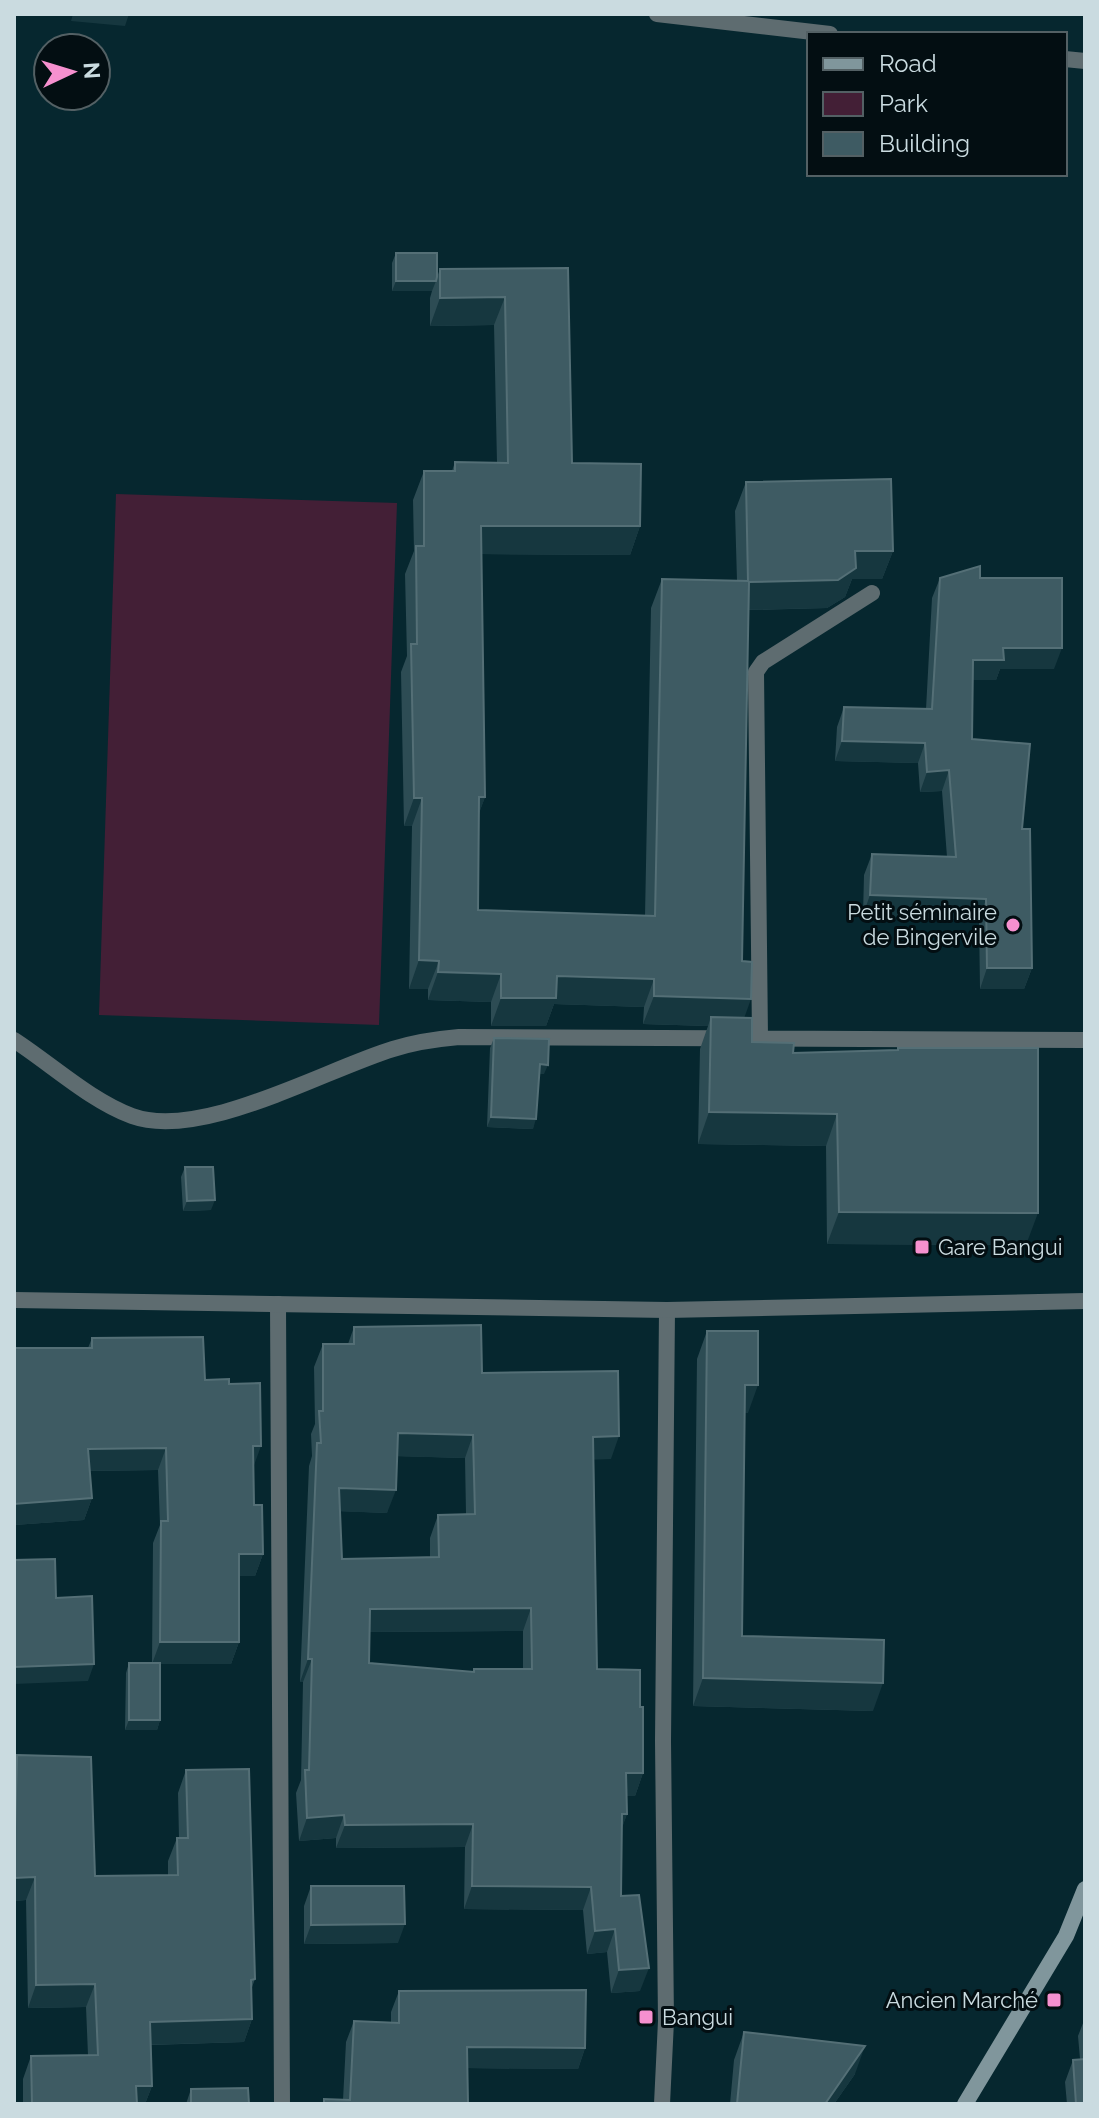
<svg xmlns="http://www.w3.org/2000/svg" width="1099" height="2118" viewBox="0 0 1099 2118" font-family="Raleway,sans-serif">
<rect width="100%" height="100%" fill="#06272f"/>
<path fill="#431f36" d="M116,494L397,503L379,1025L99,1015Z"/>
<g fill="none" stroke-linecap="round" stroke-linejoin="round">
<path stroke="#5e6c70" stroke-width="16" d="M760,1038L756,672L763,662L872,593
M14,1040C51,1064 91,1101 132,1116C201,1141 324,1070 393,1049C415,1042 436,1039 459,1037L1085,1040"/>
<path stroke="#5e6c70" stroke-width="16" d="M657,14L830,34
M1065,59L1085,61
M278,1304L282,2104
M662,2104L666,2021L663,1741L667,1310"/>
<path stroke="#5e6c70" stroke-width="16" d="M14,1300L667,1310L1085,1301"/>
<path stroke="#80969c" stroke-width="16" d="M965,2104L1066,1936L1085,1889"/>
</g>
<path fill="#2d4c54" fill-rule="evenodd" d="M396,253L437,277L440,269L568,268L572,463L640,526L630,555L481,554L485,797L478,815V910L645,916L651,608L662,579L737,581L735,511L746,482L893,551L882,579H852L845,597L827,608L748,610L742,961L744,1018L752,1042L793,1053L897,1050L898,1048L1026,1245L827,1244L826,1146L698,1144L700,1049L708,1026L643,1024L644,1007L554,1004L546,1026H491V1002L428,1000V989H409L412,826H404L401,672L407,656L405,574L414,551L413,500L424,471H452L455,462L497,463L494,325L430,326V298L432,291H392V263Z
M940,578H980L1054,669H1000L996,680H972V739L1022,829L1032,968L1024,989H980L979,920L863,915L864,875L872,854L947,857L942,791L920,792L918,763L835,761L837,727L844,707L926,709L932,598Z
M494,1038L544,1074H539L533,1129L487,1127L490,1048Z
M185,1167L211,1210L183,1211L181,1177Z
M354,1327L482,1373L611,1459H594L597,1669L640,1707L643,1773L635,1796H627V1814L621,1829V1896L640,1991L611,1993L607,1952L587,1954L583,1910L464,1909L465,1847L336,1848V1838L299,1841L296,1793L301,1780L303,1682H300L309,1466L312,1456L311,1434L315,1424L314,1367L323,1344H348ZM397,1456L465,1458L466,1514L438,1515L430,1538V1557L342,1559L340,1511L387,1513ZM523,1631V1669H474L473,1672L369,1663V1632Z
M707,1331L748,1413H745L742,1636L873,1711L693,1706L697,1359Z
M92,1338L205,1380L229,1384L253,1468L254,1505L263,1554L255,1576H239V1642L231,1664H160V1720L157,1730H125L126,1673L129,1663H152L153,1543L160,1525L158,1470L90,1471L92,1498L84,1520L14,1525V1348H88Z
M17,1755L95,1876H168V1861L177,1838H179L178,1793L186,1770L255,1979L251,1990L252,2019L244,2042L151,2045L152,2086L145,2104H23V2079L31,2056L88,2055L86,2007L28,2008L26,1900L14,1901V1763Z
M311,1886L398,1943L304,1944V1906Z
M399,1991L585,2048L578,2069L467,2068L468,2104H322L324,2099L343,2100L346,2042L354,2021L391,2022V2012Z
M1085,2018V2104H1067L1065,2082L1073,2060L1080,2059L1078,2036Z
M744,2032L855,2074L834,2104H730L734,2060Z
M191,2089L249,2104H186Z"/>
<path fill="#16373f" d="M73,14H129L125,26L71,21Z
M396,281H436L432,291H392Z
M505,297L494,325L430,326L440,298Z
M481,526H640L630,555L470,554Z
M855,551H893L882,579H852L845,597L827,608L739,610L749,582Z
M1003,648H1062L1054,669H1000L996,680H965L973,660Z
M842,741L925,743L918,763L835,761Z
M949,770L942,791L920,792L927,772Z
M479,797H485L475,825Z
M414,798H422L412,826H404Z
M870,895L986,899L979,920L863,915Z
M419,960L439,961L428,989H409Z
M987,968H1032L1024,989H980Z
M438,972L501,974L491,1002L428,1000Z
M557,976L654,979L644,1007L554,1004L546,1026H491L501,998Z
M654,996L751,999L741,1027L711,1017L708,1026L643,1024Z
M540,1064L548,1065L544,1074H536Z
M709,1112L837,1114L826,1146L698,1144Z
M491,1117L536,1119L533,1129L487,1127Z
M215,1200L211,1210L183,1211L187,1201Z
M839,1212L1038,1213L1026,1245L827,1244Z
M745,1385H758L748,1413H735Z
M398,1433L473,1435L465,1458L389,1456Z
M619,1436L611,1459L585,1460L593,1437Z
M253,1446H261L253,1468Z
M166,1448L158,1470L80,1471L88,1449Z
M339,1488L396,1490L387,1513L331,1511Z
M92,1498L84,1520L14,1525V1504Z
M239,1554H263L255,1576H231Z
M531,1608L523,1631L362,1632L370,1609Z
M160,1642H239L231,1664H152Z
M308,1659H312L303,1682H300Z
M94,1664L88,1681L14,1684V1667Z
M703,1678L883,1683L873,1711L693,1706Z
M129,1720H160L157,1730H125Z
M626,1773H643L635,1796H618Z
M622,1814H627L619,1837Z
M344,1815L336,1838L299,1841L307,1818Z
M473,1824L465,1847L336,1848L345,1825Z
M35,1877L26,1900L14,1901V1878Z
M472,1886L591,1887L583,1910L464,1909Z
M405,1924L398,1943L304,1944L311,1925Z
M615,1929L607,1952L587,1954L595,1931Z
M649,1968L640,1991L611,1993L619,1970Z
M95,1984L86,2007L28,2008L36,1985Z
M252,2019L244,2042L141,2045L150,2022Z
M865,2046L855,2074L834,2104H825Z
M467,2047L585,2048L578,2069L459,2068Z
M136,2086H152L145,2104H130Z"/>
<path fill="#3e5b63" stroke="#546f76" stroke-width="2" fill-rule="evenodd" d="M396,253H437V277L436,281H396Z
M568,268L572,463L641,464L640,526H481L485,797H479L478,910L655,916L662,579L748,581L746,482L891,479L893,551H855L856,568L838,580L749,582L742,961L752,962L751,999L654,996V979L557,976L556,998H501V974L438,972L439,961L419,960L422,798H414L411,644H417L416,546H424V471H455V462L508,463L505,297L440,298V269Z
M980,566V578H1062V648H1003L1004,660H973L972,739L1030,744L1022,829H1030L1032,968H987L986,899L870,895L872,854L956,857L949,770L927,772L925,743L842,741L844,707L932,709L940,578Z
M711,1017L752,1018V1042L794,1043L793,1053L898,1050V1048H1038V1213L839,1212L837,1114L709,1112Z
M494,1038L549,1039L548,1065L540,1064L536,1119L491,1117Z
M185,1167H213L215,1200L187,1201Z
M481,1325L482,1373L618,1371L619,1436L593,1437L597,1669L640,1670V1707H643V1773H626L627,1814H622L621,1896L639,1895L649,1968L619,1970L615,1929L595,1931L591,1887L472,1886L473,1824L345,1825L344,1815L307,1818L305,1770H309L312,1659H308L317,1443H321L319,1411H323V1344H354V1327ZM398,1433L473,1435L475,1514L438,1515L439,1557L342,1559L339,1488L396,1490ZM531,1608L532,1669H474V1672L369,1663L370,1609Z
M707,1331H758V1385H745L742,1636L884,1640L883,1683L703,1678Z
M203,1337L205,1380L229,1379V1384L260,1383L261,1446H253L254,1505H262L263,1554H239V1642H160L161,1521H168L166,1448L88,1449L92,1498L14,1504V1348H92V1338Z
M55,1559L56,1598L92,1596L94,1664L14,1667V1560Z
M129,1663H160V1720H129Z
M17,1755L91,1757L95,1876L178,1875L177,1838H188L186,1770L249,1769L255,1979L251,1980L252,2019L150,2022L152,2086H136L137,2104H32L31,2056L98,2055L95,1984L36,1985L35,1877L14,1878V1829H15Z
M311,1886H404L405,1924L311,1925Z
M586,1990L585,2048L467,2047L468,2104H324V2099L350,2100L354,2021L399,2023V1991Z
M744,2032L865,2046L825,2104H737Z
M1085,2059V2104H1076L1073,2060Z
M248,2088L249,2104H191V2089Z"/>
<g fill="#f690cf" stroke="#030e12" stroke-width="3">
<circle cx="1013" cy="925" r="8"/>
<rect x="914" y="1239" width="16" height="16" rx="4"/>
<rect x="1046" y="1992" width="16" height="16" rx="4"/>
<rect x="638" y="2009" width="16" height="16" rx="4"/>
</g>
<g text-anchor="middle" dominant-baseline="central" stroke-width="6" stroke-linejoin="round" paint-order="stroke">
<g font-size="22" fill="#cadbe0" stroke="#030e12" text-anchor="end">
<text x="997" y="912">Petit séminaire<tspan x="997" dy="25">de Bingervile</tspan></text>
<text x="938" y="1247" text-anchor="start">Gare Bangui</text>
<text x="1038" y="2000">Ancien Marché</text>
<text x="662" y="2017" text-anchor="start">Bangui</text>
</g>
</g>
<rect width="1099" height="2118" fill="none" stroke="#cadbe0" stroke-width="32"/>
<rect x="807" y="32" width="260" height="144" fill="#030e12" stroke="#536064" stroke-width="2"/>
<rect x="823" y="58" width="40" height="12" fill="#80969c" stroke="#536064" stroke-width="2"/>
<text x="879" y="72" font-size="24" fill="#cadbe0">Road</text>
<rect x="823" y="92" width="40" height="24" fill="#431f36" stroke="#536064" stroke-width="2"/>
<text x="879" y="112" font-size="24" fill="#cadbe0">Park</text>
<rect x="823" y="132" width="40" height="24" fill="#3e5b63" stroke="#536064" stroke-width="2"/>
<text x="879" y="152" font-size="24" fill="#cadbe0">Building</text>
<g transform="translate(72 72) rotate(86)"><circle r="38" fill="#030e12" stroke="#536064" stroke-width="2"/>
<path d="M0-6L14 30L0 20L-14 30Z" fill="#f690cf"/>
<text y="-12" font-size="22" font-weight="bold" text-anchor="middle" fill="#cadbe0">N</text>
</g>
</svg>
